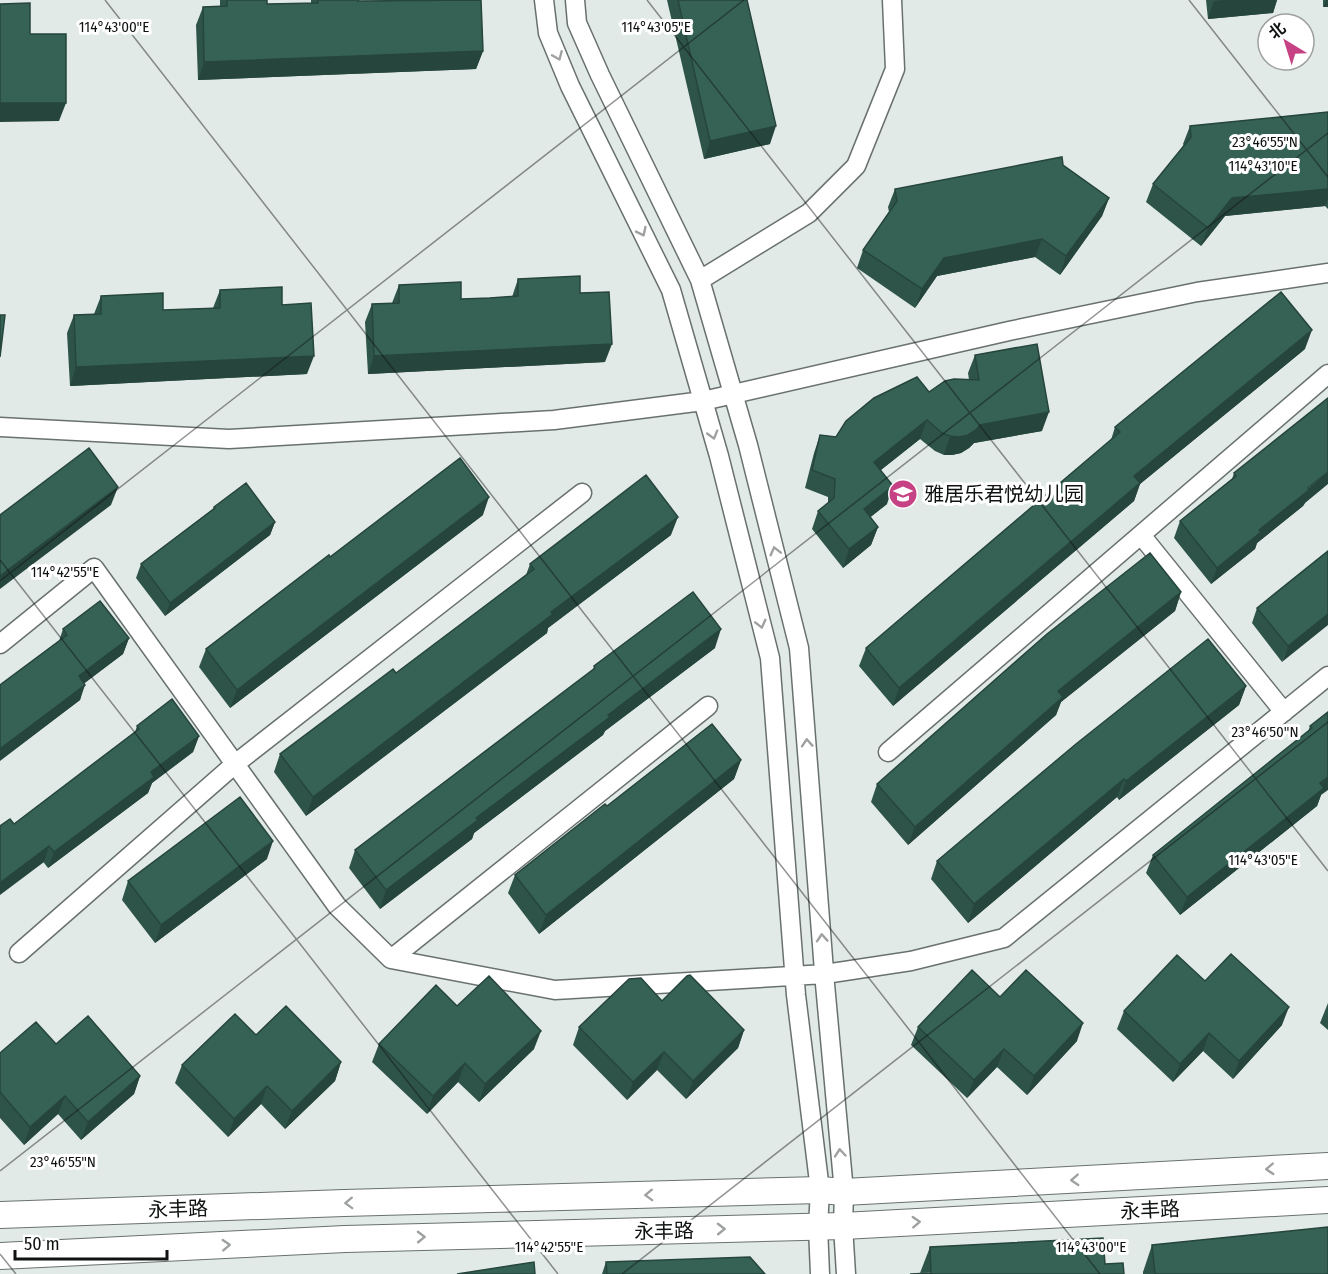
<svg xmlns="http://www.w3.org/2000/svg" width="1328" height="1274" viewBox="0 0 1328 1274" font-family="'Fira Sans Condensed','Noto Sans SC',sans-serif">
<rect width="100%" height="100%" fill="#e1eae7"/>
<g fill="none" stroke-linecap="round" stroke-linejoin="round">
<g stroke="#69716e" stroke-width="21">
<path id="street" d="M544,0L548,33L570,86L671,290L719,456L770,658L796,995L820,1190L818,1227L820,1274
M575,0L577,23L600,75L700,280L748,445L799,648L825,984L844,1192L843,1226L846,1274
M700,280L809,213L856,166L895,69L892,0
M0,427L229,439L554,420L703,401L1009,331L1197,292L1328,273
M1141,535L1284,712
M0,644L94,568L337,906L391,959L555,990L825,974L911,961L1004,938L1328,676
M888,752L1328,374
M19,953L235,764L582,493
M391,959L708,706"/>
</g>
<g stroke="#69716e" stroke-width="28">
<path id="secondary" d="M0,1215L344,1203L820,1190L844,1192L1328,1166
M0,1256L345,1239L843,1226L1328,1200"/>
</g>
<use href="#street" stroke="#fff" stroke-width="18"/>
<use href="#secondary" stroke="#fff" stroke-width="26"/>
</g>
<path fill="#2e5449" d="M220,0H267V4L311,3V0H358L483,51L476,69L198,80L196,25L203,7L220,6Z
M667,0H747L770,144L704,159Z
M1206,0H1277L1273,13L1208,19Z
M1323,0H1328L1323,7Z
M1328,112V209L1325,206L1225,216L1201,246L1146,202L1153,184L1184,146L1183,144L1190,126Z
M1063,165L1109,198L1102,216L1060,275L1035,257L937,276L915,308L857,268L863,250L889,212L888,207L895,189Z
M518,279L580,293L605,362L368,374L365,322L372,304L392,303L399,285L461,299L512,297Z
M220,290L282,305L307,374L70,386L67,333L74,315L94,314L101,296L163,310L213,308Z
M1305,349L1140,484L1134,501L893,706L859,666L866,648L1111,440L1115,427Z
M975,355L1042,431L974,443L969,448L961,453L952,455H944L935,451L920,439L881,470L887,504L870,517L878,527L871,545L843,568L812,529L818,511L828,503V497L805,488L814,453L820,435L836,437L929,392L969,380L968,373Z
M1234,473L1305,503L1303,506L1257,543L1255,549L1211,584L1174,538L1180,521L1232,479Z
M214,507L275,522L270,535L165,616L136,578L141,564L213,509Z
M483,515L230,708L199,667L206,649L330,557Z
M671,535L548,628L547,633L306,816L274,772L280,754L396,673L526,575L530,564Z
M1328,551L1282,662L1252,623L1257,608Z
M1181,592L1175,611L1061,702L1056,715L908,845L871,802L877,784Z
M63,629L129,638L123,654L84,683L80,700L0,760V762V685L59,641Z
M715,648L605,731L603,735L474,833L472,839L380,909L349,868L355,850L593,670L594,666Z
M1246,686L1239,705L1119,800L1117,797L968,923L931,879L937,861Z
M1328,712L1321,795L1317,806L1180,915L1146,873L1153,855L1308,732L1310,726Z
M137,726L199,736L193,752L152,783L148,793L48,868L14,824L135,732Z
M741,760L734,779L539,934L508,893L515,875Z
M267,859L155,943L122,900L128,881Z
M1205,981L1282,1025L1233,1079L1203,1051L1173,1082L1117,1029L1124,1011Z
M1000,997L1077,1041L1027,1095L997,1067L967,1098L911,1045L918,1027Z
M662,1001L744,1030L738,1048L686,1099L657,1070L627,1100L573,1045L579,1027Z
M1328,1003V1030L1320,1023Z
M457,1006L534,1049L479,1102L458,1082L427,1114L372,1062L379,1044Z
M256,1035L341,1062L335,1081L285,1129L261,1104L228,1137L175,1083L182,1065Z
M56,1044L140,1076L134,1094L81,1140L58,1114L24,1145L0,1118V1053Z
M1152,1245L1328,1274H1143V1272Z
M930,1247L1105,1264L920,1273Z
M606,1262L765,1274H602Z"/>
<path fill="#26453c" d="M1225,0H1277L1273,13L1208,19L1214,1Z
M1326,0H1328V7H1323Z
M483,51L476,69L198,80L204,62Z
M0,103H66L59,121L0,122Z
M776,126L770,144L704,159L710,141Z
M1328,189V198L1325,206L1225,216L1201,246L1208,228L1232,198Z
M1109,198L1102,216L1060,275L1066,256Z
M1042,239L1035,257L937,276L915,308L922,289L944,258Z
M1312,330L1305,349L1140,484L1134,501L893,706L899,688L1134,476Z
M612,344L605,362L368,374L374,356Z
M314,356L307,374L70,386L76,367Z
M1049,412L1042,431L974,443L969,448L961,453L952,455H944L950,436L980,425Z
M927,420L920,439L868,480L874,462Z
M1328,472V484L1305,503L1303,506L1257,543L1255,549L1211,584L1217,568L1259,530Z
M893,486L887,504L857,528L864,509Z
M118,487L111,505L0,589V576Z
M489,497L483,515L230,708L237,690Z
M678,517L671,535L548,628L547,633L306,816L313,797L551,612Z
M275,522L270,535L165,616L170,603Z
M878,527L871,545L843,568L849,549Z
M1181,592L1175,611L1061,702L1056,715L908,845L915,827L1058,691Z
M1328,614V625L1282,662L1288,646Z
M721,629L715,648L605,731L603,735L474,833L472,839L380,909L386,890L476,818L608,715Z
M129,638L123,654L73,692L79,676Z
M85,685L80,700L0,761V749Z
M1246,686L1239,705L1119,800L1126,781Z
M199,736L193,752L152,783L148,793L48,868L54,852L151,772Z
M741,760L734,779L539,934L546,915Z
M1328,777V790L1321,795L1317,806L1180,915L1187,897Z
M1124,779L1117,797L968,923L974,904Z
M273,841L267,859L155,943L161,925Z
M49,846L44,862L0,895V883Z
M1289,1007L1282,1025L1233,1079L1239,1061Z
M1083,1023L1077,1041L1027,1095L1034,1076Z
M744,1030L738,1048L686,1099L693,1081Z
M541,1031L534,1049L479,1102L485,1084Z
M1209,1033L1203,1051L1173,1082L1180,1064Z
M1004,1049L997,1067L967,1098L974,1080Z
M664,1052L657,1070L627,1100L633,1082Z
M341,1062L335,1081L285,1129L292,1111Z
M465,1063L458,1082L427,1114L433,1096Z
M140,1076L134,1094L81,1140L88,1122Z
M267,1086L261,1104L228,1137L234,1119Z
M65,1096L58,1114L24,1145L30,1127Z"/>
<path fill="#366255" stroke="#26453c" stroke-width="1.5" d="M227,0H267V4L318,3V0H358V1L481,0L483,51L204,62L203,7L227,6Z
M678,0H747L776,126L710,141Z
M30,3V34H66V103H0V4Z
M1328,112V189L1232,198L1208,228L1153,184L1191,137L1190,126Z
M1062,157L1063,165L1109,198L1066,256L1042,239L944,258L922,289L863,250L897,201L895,189Z
M580,276V293L609,292L612,344L374,356L372,304L399,303V285L461,282V299L490,298L518,296V279Z
M282,287V305L311,303L314,356L76,367L74,315L101,314V296L163,293V310L220,308V290Z
M1281,292L1312,330L1134,476L1140,483L899,688L866,648L1120,432L1115,427Z
M0,315H5L0,357Z
M1037,344L1049,412L980,425L976,430L968,435L959,437L950,436L942,433L927,420L874,462L893,486L864,509L878,527L849,549L818,511L834,498L835,479L812,470L820,435L836,437L846,421L874,398L917,377L929,392L945,381L954,379L979,380L975,355Z
M1328,398V472L1308,488L1309,490L1259,530L1261,532L1217,568L1180,521L1236,476L1234,473Z
M89,448L118,487L0,576V515Z
M460,458L489,497L237,690L206,649L329,555L330,557Z
M646,475L678,517L551,612L553,614L313,797L280,754L393,669L396,673L534,569L530,564Z
M246,483L275,522L170,603L141,564L215,508L214,507Z
M1328,551V614L1288,646L1257,608Z
M1150,553L1181,592L1058,691L1063,697L915,827L877,784L1047,634Z
M693,592L721,629L608,715L610,717L476,818L478,820L386,890L355,850L595,668L594,666Z
M100,601L129,638L79,676L85,685L0,749V685L67,635L63,629Z
M1208,639L1246,686L1126,781L1124,779L974,904L937,861L1076,744Z
M172,699L199,736L151,772L154,777L54,852L49,846L0,883V826L10,819L14,824L139,729L137,726Z
M1328,712V777L1320,783L1324,788L1187,897L1153,855L1312,728L1310,726Z
M712,724L741,760L546,915L515,875L605,804L607,806Z
M240,797L273,841L161,925L128,881Z
M1231,954L1289,1007L1239,1061L1209,1033L1180,1064L1124,1011L1177,955L1205,981Z
M972,970L1000,997L1026,970L1083,1023L1034,1076L1004,1049L974,1080L918,1027Z
M690,975L744,1030L693,1081L664,1052L633,1082L579,1027L629,979L641,978L662,1001L687,976Z
M489,976L541,1031L485,1084L465,1063L433,1096L379,1044L436,985L457,1006Z
M286,1006L341,1062L292,1111L267,1086L234,1119L182,1065L235,1014L256,1035Z
M88,1016L140,1076L88,1122L65,1096L30,1127L0,1092V1053L36,1022L56,1044Z
M1328,1227V1274H1155L1152,1245Z
M1103,1238L1105,1264L1123,1263L1124,1274H910L931,1273L930,1247Z
M750,1257L765,1274H607L606,1262Z
M534,1262L535,1274H457Z"/>
<defs><path id="oneway-chevron" d="M-2-3.5L2.5 0L-2 3.5" fill="none" stroke-width="1.6" stroke-linecap="round" stroke-linejoin="round" transform="scale(1.5)"/></defs>
<g stroke="#9fa0a0">
<use href="#oneway-chevron" transform="translate(558 56) rotate(67)"/>
<use href="#oneway-chevron" transform="translate(642 232) rotate(64)"/>
<use href="#oneway-chevron" transform="translate(713 435) rotate(74)"/>
<use href="#oneway-chevron" transform="translate(775 551) rotate(-104)"/>
<use href="#oneway-chevron" transform="translate(761 624) rotate(76)"/>
<use href="#oneway-chevron" transform="translate(807 743) rotate(-94)"/>
<use href="#oneway-chevron" transform="translate(822 938) rotate(-94)"/>
<use href="#oneway-chevron" transform="translate(840 1153) rotate(-95)"/>
<use href="#oneway-chevron" transform="translate(1270 1169) rotate(177)"/>
<use href="#oneway-chevron" transform="translate(1075 1180) rotate(177)"/>
<use href="#oneway-chevron" transform="translate(649 1195) rotate(178)"/>
<use href="#oneway-chevron" transform="translate(349 1203) rotate(178)"/>
<use href="#oneway-chevron" transform="translate(916 1222) rotate(-3)"/>
<use href="#oneway-chevron" transform="translate(721 1229) rotate(-1)"/>
<use href="#oneway-chevron" transform="translate(421 1237) rotate(-1)"/>
<use href="#oneway-chevron" transform="translate(226 1245) rotate(-3)"/>
</g>
<path fill="none" stroke="#0f1211" stroke-width="1.5" stroke-opacity="0.45" d="M105,0L1100,1274M647,0L1328,871M1189,0L1328,177M0,560L558,1274M0,581L744,0M0,1171L1328,133M0,1254L16,1274M622,1274L1328,722"/>
<defs>
<g id="school-disc" transform="scale(1.5)"><circle r="9.5" fill="#c74285" stroke="#fff"/><path d="M0-5L7-2L0 1L-7-2ZM-4 1L0 2.5L4 1V4Q0 6-4 4Z" fill="#fff"/></g>
</defs>
<g fill-rule="evenodd">
<use href="#school-disc" x="903" y="494"/>
</g>
<g text-anchor="middle" dominant-baseline="central" stroke-width="6" stroke-linejoin="round" paint-order="stroke">
<g font-size="20" fill="#0f1211" stroke="#fff" text-anchor="start">
<text x="924" y="494">雅居乐君悦幼儿园</text>
</g>
<g font-size="20" fill="#0f1211" stroke="#fff">
<text transform="translate(178 1209) rotate(-2)">永丰路</text>
<text transform="translate(1150 1210) rotate(-3)">永丰路</text>
<text transform="translate(664 1231) rotate(-1)">永丰路</text>
</g>
</g>
<g font-size="15" text-anchor="middle" fill="#0f1211" stroke="#fff" stroke-width="6" stroke-linejoin="round" paint-order="stroke">
<text x="114" y="32">114°43'00"E</text>
<text x="656" y="32">114°43'05"E</text>
<text x="1265" y="147">23°46'55"N</text>
<text x="1263" y="171">114°43'10"E</text>
<text x="65" y="577">114°42'55"E</text>
<text x="1265" y="737">23°46'50"N</text>
<text x="1263" y="865">114°43'05"E</text>
<text x="63" y="1167">23°46'55"N</text>
<text x="549" y="1252">114°42'55"E</text>
<text x="1091" y="1252">114°43'00"E</text>
</g>
<g transform="translate(1286 42) rotate(322)"><circle r="28" fill="#ffffff" stroke="#9fa0a0" stroke-width="1.5"/>
<path d="M0-4.5L10 22L0 15L-10 22Z" fill="#c74285"/>
<text y="-9" font-size="16" font-weight="bold" text-anchor="middle" fill="#0f1211">北</text>
</g>
<path d="M15 1250v9h152v-9" fill="none" stroke="#0f1211" stroke-width="3"/>
<text x="24" y="1250" font-size="18" fill="#0f1211" stroke="#ffffff" stroke-width="4.5" paint-order="stroke">50 m</text>
</svg>
